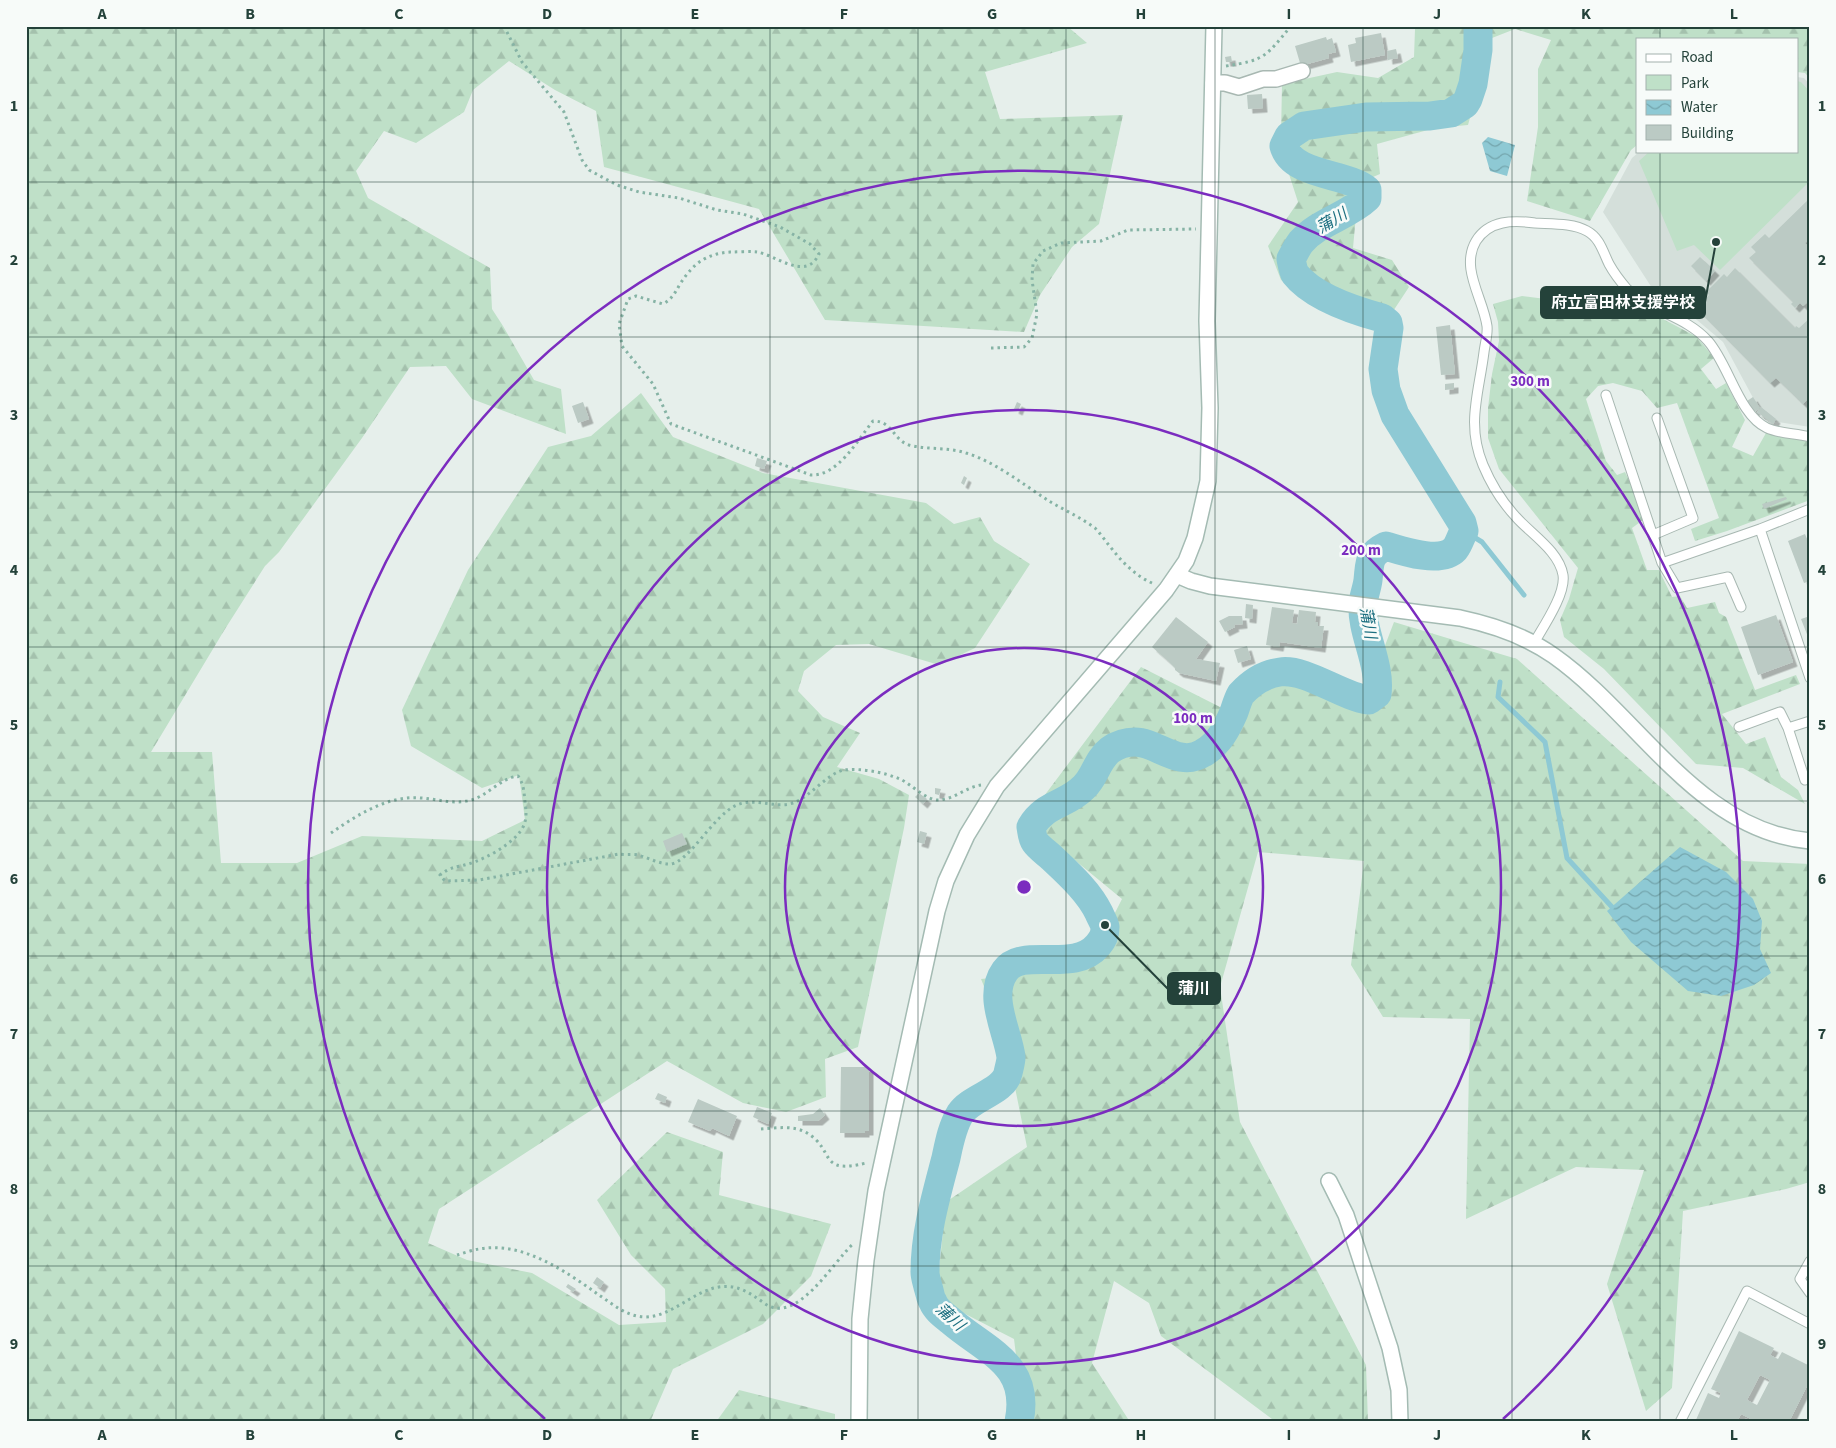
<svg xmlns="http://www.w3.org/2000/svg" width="1836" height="1448" viewBox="0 0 1836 1448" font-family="'Source Sans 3','Noto Sans JP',sans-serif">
<defs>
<pattern id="forest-firs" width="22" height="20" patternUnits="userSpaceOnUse" patternTransform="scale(1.25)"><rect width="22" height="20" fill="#bfe0c8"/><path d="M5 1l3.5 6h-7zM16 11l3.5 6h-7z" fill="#a4c1ad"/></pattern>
<pattern id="water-waves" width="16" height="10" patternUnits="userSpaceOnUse" patternTransform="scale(1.25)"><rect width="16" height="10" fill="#8ec9d4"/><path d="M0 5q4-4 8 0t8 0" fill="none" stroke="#74a5ad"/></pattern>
<filter id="shadow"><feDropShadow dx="4.5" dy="4.5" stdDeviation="0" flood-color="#0004"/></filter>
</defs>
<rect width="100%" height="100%" fill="#e6efeb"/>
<path fill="#d4dfda" d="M1797,77L1804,78L1810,85V427L1765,420L1723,342L1684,309L1652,288L1603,212L1632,158L1640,151H1797Z"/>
<path fill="#bfe0c8" d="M1797,81L1801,82L1810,92V181L1720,270L1694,245L1677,251L1639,161L1650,151H1797Z"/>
<path fill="url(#forest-firs)" d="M26,26H1067L1087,43L985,72L1000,119L1123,115L1099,224L1072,247L1040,295L1024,332L825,320L759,209L604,167L596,111L555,90L509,61L473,90L464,112L416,143L384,131L356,171L368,198L490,268L492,309L503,326L534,380L561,389L566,434L472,399L446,366L410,367L362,438L279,552L265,566L225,629L151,752H212L221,863H297L362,836L482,841L525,820L519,775L482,788L411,746L402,710L468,570L548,447L591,436L641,393L673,437L763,473L926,503L954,524L980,517L994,541L1030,564L975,648L939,665L869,644L836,645L804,671L798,691L823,717L860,733L837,767L879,779L909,795L904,828L858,1047L825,1059L826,1097L786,1112L743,1103L667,1061L439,1209L428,1243L467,1260L532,1273L619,1325L666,1322L665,1289L631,1255L597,1200L667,1132L723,1152L719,1195L831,1224L811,1276L763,1324L673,1369L650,1422H26Z
M1414,26H1810V79L1805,73L1797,72V39H1637V145L1631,150L1590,221L1527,201L1538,127V69L1551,40L1515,29L1492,38L1468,125L1435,128L1377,144L1380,174L1359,183L1353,248L1392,260L1409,287L1380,331L1313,299L1281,280L1268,246L1298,202L1288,171L1281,135L1282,84L1337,72L1378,78L1414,57L1415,29Z
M1616,286L1631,302L1697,337L1714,358L1701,369L1716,389L1726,383L1745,420L1732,447L1753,456L1766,433L1799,438L1810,442V500L1727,531L1695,541L1691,529L1719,518L1677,403L1657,408L1642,391L1613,383L1598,386L1586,399L1606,461L1617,475L1625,472L1631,484L1643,520L1632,528L1647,570H1659L1672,597L1680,596L1687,608L1715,602L1719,613L1726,617L1755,690L1796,675L1800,684L1722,714L1746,744L1765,737L1781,777L1798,790L1805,804L1743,768L1696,764L1604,669L1564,637L1560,620L1569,599L1578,568L1499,469L1488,438V408L1492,374L1499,341L1498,322L1493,304L1522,296L1594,305L1596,289Z
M1394,622L1517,659L1743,861L1810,864V1182L1786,1189L1683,1211L1672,1388L1646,1411L1607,1284L1644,1170L1576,1167L1466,1219L1470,1019L1383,1017L1351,965L1364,861L1258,852L1220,987L1240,1122L1366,1365L1368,1422H1276L1161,1336L1149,1303L1114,1281L1092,1363L1130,1422H1017L1021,1395L1014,1339L936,1299L946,1202L1027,1147L1005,1038L981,979L1087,968L1122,899L1026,820L1141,667L1220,707L1263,673L1368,690Z
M739,1390L835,1414V1422H716Z"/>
<path fill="url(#water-waves)" d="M1488,137L1515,145L1507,176L1490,171L1482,143Z
M1680,847L1726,872L1753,899L1762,921L1760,949L1771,973L1754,985L1721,996L1688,991L1631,942L1607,911Z"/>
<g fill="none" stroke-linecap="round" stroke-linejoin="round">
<path stroke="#8ec9d4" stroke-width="5" d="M1464,531L1482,542L1524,595
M1500,682L1498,697L1545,742L1567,858L1612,907"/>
<path stroke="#8ec9d4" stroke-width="29" d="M1019,1422C1031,1364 987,1352 951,1321C945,1316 936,1310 933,1302C930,1298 930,1292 928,1287C927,1282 925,1277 925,1272C925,1233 936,1196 946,1158C949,1144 952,1127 960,1114C971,1097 1004,1092 1008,1073C1009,1068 1011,1062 1011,1057C1008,1032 987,996 1005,971C1023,946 1074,974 1098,945C1103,939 1105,935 1105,927C1104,922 1101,918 1099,913C1089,892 1069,874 1052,858C1047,853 1039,848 1035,842C1032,838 1032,832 1031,827C1045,803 1067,805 1084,787C1095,777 1097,760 1110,750C1117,745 1126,742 1135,742C1157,742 1179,768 1203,753C1219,744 1227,728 1234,712C1236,706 1238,699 1241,694C1251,683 1265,674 1280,672C1306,668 1342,697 1369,700L1377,694C1381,663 1361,633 1363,603C1364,595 1367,588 1368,580C1370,562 1368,555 1386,546C1402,551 1441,564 1455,549C1459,544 1461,536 1464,531L1462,523L1395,415L1386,390L1383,369L1389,328L1388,323L1382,318C1356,311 1313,297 1295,274C1293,270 1292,264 1291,259C1294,254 1297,247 1301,242C1318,222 1348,216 1367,198V190C1347,173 1292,176 1284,146L1289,136L1304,126L1366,117L1430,116L1451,113L1465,104L1468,99L1473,84L1478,50V26"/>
</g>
<path fill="#bbcac4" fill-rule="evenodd" filter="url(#shadow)" d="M1381,33L1385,55L1351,62L1348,45L1356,43L1355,38Z
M1326,37L1327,40L1332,38L1336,52L1328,54L1329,58L1304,65L1303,62L1300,63L1295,46Z
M1396,49L1398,58L1388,60L1387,51Z
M1231,56L1232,62H1226L1225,57Z
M1262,94L1263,108L1248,109L1247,95Z
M1810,198V239L1805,243L1810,248V300L1803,306L1800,303L1795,308L1791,304L1793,302L1749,258L1756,252L1751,247L1765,234L1769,238Z
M1700,257L1715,271L1706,281L1691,266Z
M1735,268L1795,328L1796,326L1799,328L1810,318V333L1807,336L1808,338L1807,339L1810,342V397L1803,404L1776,378L1770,383L1696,308L1709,295L1706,292L1724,274L1727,277Z
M1450,325L1455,374L1441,375L1436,327Z
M1454,383V389L1445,390V384Z
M1753,397L1760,408L1754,412L1747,401Z
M583,402L589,419L578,423L572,406Z
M1017,402L1021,404L1018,411L1014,409Z
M1761,407L1776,419L1773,424L1757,412Z
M757,458L767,461L764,469L755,466Z
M964,476L967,478L964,485L961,483Z
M1786,497L1787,499L1764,509L1762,504Z
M1805,534L1810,546V581L1804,583L1788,541Z
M1246,604L1253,605L1252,619L1245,618Z
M1272,607L1294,610L1292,623L1297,624L1299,610L1316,612L1315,622H1318V626H1324L1321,648L1280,642L1279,647L1266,645Z
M1776,615L1793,662L1758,675L1741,627Z
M1229,616H1242L1243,624L1234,625L1235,627L1225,632L1219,621Z
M1810,616V642L1801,619Z
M1176,617L1208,642L1196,659L1220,663L1216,681L1179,673L1175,670V668L1168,661L1152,647Z
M1247,646L1251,659L1238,663L1234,650Z
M935,788L941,789L939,795L935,794Z
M919,793L927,799L923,804L915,797Z
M920,831L927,833L924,844L917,842Z
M682,833L687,844L667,852L663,841Z
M841,1067H869V1131H865V1133H840Z
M658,1093L667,1097L665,1103L655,1099Z
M698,1099L737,1116L729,1136L712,1128L710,1131L688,1122Z
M757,1107L772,1113L768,1124L753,1117Z
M820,1108L825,1115L818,1121H798V1116L813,1114Z
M597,1277L604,1282L600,1288L593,1283Z
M568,1284L576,1289L573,1292L566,1287Z
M1739,1331L1774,1348L1770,1355L1778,1359L1782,1352L1810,1366V1380L1789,1422H1784L1778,1419L1782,1422H1749L1751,1419L1741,1414L1737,1422H1695L1708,1393L1719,1398L1721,1393L1711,1389ZM1760,1375L1770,1380L1757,1405L1747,1400Z"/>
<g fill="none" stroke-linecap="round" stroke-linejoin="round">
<g stroke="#a8b8b2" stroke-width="11">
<path id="lane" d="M1606,395L1662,563L1760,529L1810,509
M1760,529L1810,678
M1653,535L1693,518L1657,418
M1662,563L1677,588L1728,577L1741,607
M1534,643C1543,627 1566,594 1563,575C1559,551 1531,534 1516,517C1502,502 1491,484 1483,465C1466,424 1479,393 1484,352C1485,344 1488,334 1487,326C1483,298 1460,268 1476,241C1489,220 1513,220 1535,223C1552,224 1573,223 1587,231C1600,238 1603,252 1609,264C1614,273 1620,281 1627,289C1651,312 1686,316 1708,341C1729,365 1739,415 1767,428C1780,434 1795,433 1810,437
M1739,727L1780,712L1788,728L1805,780
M1788,728L1810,721
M1810,1261L1800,1279L1810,1293
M1680,1422L1747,1291L1810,1324"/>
</g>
<g stroke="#a8b8b2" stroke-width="18">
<path id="street" d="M1213,83H1225L1239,87L1263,79H1276L1302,71"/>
</g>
<g stroke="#a4bbb3" stroke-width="18">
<path id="secondary" d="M1177,575L1191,581L1210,586L1460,618C1493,625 1526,636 1554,656C1639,716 1698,831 1810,841
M1329,1181L1346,1215L1390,1348L1399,1390L1400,1422
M859,1422L860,1319L866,1260L876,1191L937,911L946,881L967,835L997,786L1166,590L1186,561L1195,538L1208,481L1210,408L1207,321L1214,26"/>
</g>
<path stroke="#86b3a5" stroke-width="3" stroke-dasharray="2.5 4" stroke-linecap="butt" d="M504,26L522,62L564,112L582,160L589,170L617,185L639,192L679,198L717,210L743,214L780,227L810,244L819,254C806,282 776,255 757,252C749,251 738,252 730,252C705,254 693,264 680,284C675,293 672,299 663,304L636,296L628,299L619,324L622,346L653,384L671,424L811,475C838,476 857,441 873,421C893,421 893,440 909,445C928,450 948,447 966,453C994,461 1024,485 1049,501C1064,510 1080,517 1095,528C1101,534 1106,542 1112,549C1123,563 1136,576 1152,583
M1226,66C1266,60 1266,56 1291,26
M991,348L1024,347L1032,338L1037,314L1032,280L1033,264L1043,251L1061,243L1101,241L1128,230L1196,229
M331,833C357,815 388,795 421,798C438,799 454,805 471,800C487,796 501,778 518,776C524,784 524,793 525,802C526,810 527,817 524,825C517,842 486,859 468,864C455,868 452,866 440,875L445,881L479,880L619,854C625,855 632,854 638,855C649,858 659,864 670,864C689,863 714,814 737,805C756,797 775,809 793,803C809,798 829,772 844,770C861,768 883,772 900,779C911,784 927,801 939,800C955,799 966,787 981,785
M761,1129C776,1128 794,1125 807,1133C836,1150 817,1175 866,1163
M457,1255C464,1253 472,1250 479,1249C523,1241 565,1271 599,1295C614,1305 627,1317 646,1317C673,1316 693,1291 719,1287C737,1284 750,1293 764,1303C796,1327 833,1262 853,1244"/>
<use href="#lane" stroke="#fff" stroke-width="9"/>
<use href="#street" stroke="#fff" stroke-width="15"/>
<use href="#secondary" stroke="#fff" stroke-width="15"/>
</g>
<path fill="none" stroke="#24423a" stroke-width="1" stroke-opacity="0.55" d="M176,26V1422M324,26V1422M473,26V1422M621,26V1422M770,26V1422M918,26V1422M1066,26V1422M1215,26V1422M1363,26V1422M1512,26V1422M1660,26V39M1660,151V1422M26,182H1810M26,337H1810M26,492H1810M26,647H1810M26,801H1810M26,956H1810M26,1111H1810M26,1266H1810"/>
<g fill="none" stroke="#7b2cbf" stroke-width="2.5">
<circle cx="1024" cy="887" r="239"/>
<circle cx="1024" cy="887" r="477"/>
<path d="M545 1419A716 716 0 1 1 1503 1419"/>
</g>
<g text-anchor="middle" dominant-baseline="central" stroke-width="5" stroke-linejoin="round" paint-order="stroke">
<g font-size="16" font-style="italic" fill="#1c6f80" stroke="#f7fbf9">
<text transform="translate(1332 221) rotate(-31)">蒲川</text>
<text transform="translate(1368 623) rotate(80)">蒲川</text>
<text transform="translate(950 1317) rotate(42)">蒲川</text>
</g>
</g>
<circle cx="1024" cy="887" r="8" fill="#7b2cbf" stroke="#f7fbf9" stroke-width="2.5"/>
<g font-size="15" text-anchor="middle" font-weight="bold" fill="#7b2cbf" stroke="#f7fbf9" stroke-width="5" stroke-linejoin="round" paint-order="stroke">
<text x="1530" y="386">300 m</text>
<text x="1361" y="555">200 m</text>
<text x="1193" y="723">100 m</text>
</g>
<path fill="none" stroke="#24423a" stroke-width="2" d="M1716 242L1705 302M1105 925L1168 989"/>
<g fill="#24423a" stroke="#f7fbf9" stroke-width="2">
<circle cx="1716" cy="242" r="5"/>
<circle cx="1105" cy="925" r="5"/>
</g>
<g fill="#24423a" stroke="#24423a" stroke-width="2">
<rect x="1541" y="287" width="164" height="31" rx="5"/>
<rect x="1168" y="973" width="52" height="31" rx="5"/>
</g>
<g font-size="16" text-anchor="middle" font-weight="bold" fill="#fff">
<text x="1623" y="308">府立富田林支援学校</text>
<text x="1194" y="994">蒲川</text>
</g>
<rect width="1836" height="1448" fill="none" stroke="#f7fbf9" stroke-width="55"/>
<rect x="1636" y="38" width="162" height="115" fill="#f7fbf9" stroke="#a3b1ad"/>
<rect x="1646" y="54" width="25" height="8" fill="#ffffff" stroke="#a3b1ad"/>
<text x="1681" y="62" font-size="15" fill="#24423a">Road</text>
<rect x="1646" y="75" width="25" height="15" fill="#bfe0c8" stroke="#a3b1ad"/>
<text x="1681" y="88" font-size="15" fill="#24423a">Park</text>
<rect x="1646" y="100" width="25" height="15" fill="url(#water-waves)" stroke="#a3b1ad"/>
<text x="1681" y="112" font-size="15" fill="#24423a">Water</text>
<rect x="1646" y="125" width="25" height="15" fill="#bbcac4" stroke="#a3b1ad"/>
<text x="1681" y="138" font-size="15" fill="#24423a">Building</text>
<rect x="28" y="28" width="1780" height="1392" fill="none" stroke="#24423a" stroke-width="2"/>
<g font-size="16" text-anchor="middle" font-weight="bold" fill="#24423a">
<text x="102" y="19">A</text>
<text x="250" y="19">B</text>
<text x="399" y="19">C</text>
<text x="547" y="19">D</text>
<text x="695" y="19">E</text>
<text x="844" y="19">F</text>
<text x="992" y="19">G</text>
<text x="1141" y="19">H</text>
<text x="1289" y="19">I</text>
<text x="1437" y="19">J</text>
<text x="1586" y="19">K</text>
<text x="1734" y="19">L</text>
<text x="14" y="111">1</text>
<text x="1822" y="111">1</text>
<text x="14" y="265">2</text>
<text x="1822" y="265">2</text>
<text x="14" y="420">3</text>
<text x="1822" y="420">3</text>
<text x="14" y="575">4</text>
<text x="1822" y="575">4</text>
<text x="14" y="730">5</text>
<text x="1822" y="730">5</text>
<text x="14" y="884">6</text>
<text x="1822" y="884">6</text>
<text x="14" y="1039">7</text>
<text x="1822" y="1039">7</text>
<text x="14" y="1194">8</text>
<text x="1822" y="1194">8</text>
<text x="14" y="1349">9</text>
<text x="1822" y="1349">9</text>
<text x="102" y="1440">A</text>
<text x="250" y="1440">B</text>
<text x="399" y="1440">C</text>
<text x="547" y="1440">D</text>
<text x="695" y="1440">E</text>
<text x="844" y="1440">F</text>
<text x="992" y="1440">G</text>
<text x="1141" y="1440">H</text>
<text x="1289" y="1440">I</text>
<text x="1437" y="1440">J</text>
<text x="1586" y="1440">K</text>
<text x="1734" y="1440">L</text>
</g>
</svg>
